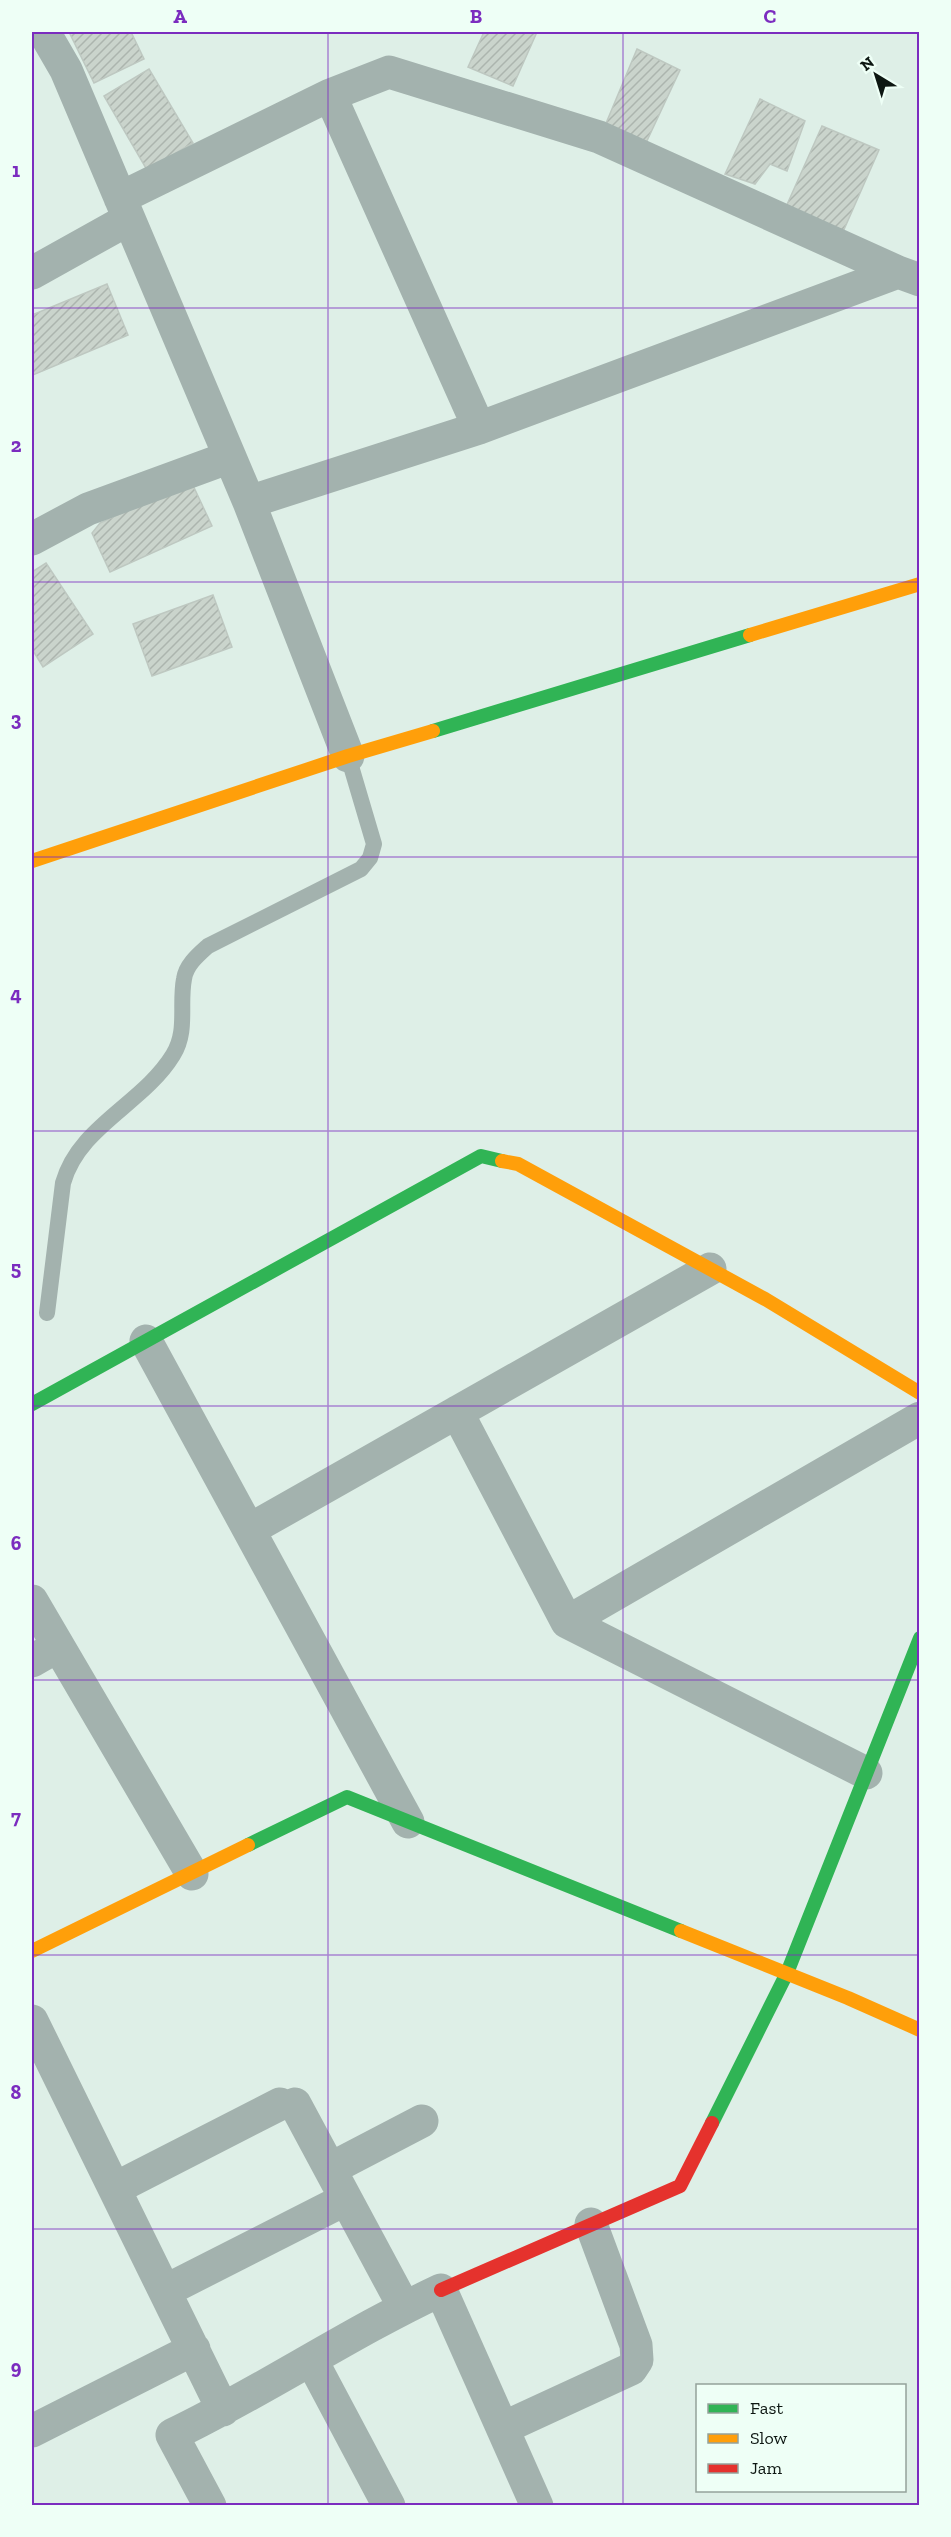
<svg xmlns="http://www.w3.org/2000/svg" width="951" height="2537" viewBox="0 0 951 2537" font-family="'Zilla Slab',serif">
<defs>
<pattern id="building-hatch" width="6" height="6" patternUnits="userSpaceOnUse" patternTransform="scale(1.5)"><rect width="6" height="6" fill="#cad4cc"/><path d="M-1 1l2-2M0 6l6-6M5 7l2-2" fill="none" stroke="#acb5ae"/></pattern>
</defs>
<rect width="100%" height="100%" fill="#deefe7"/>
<path fill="url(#building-hatch)" stroke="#bec8c1" stroke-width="1.5" d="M69,32H131L144,59L94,83Z
M484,32H537L513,86L468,67Z
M637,49L680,70L645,145L604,128Z
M149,69L193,143L147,170L104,96Z
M760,99L805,121L787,171L770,164L755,184L725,174Z
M822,126L879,150L842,234L785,209Z
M107,284L128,335L33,375L32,315Z
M191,481L212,526L110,572L92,533L100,523Z
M46,563L93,634L43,667L32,649V572Z
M213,595L232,647L152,676L133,624Z"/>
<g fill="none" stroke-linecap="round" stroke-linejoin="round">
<path stroke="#a3b2ae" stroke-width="16" d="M47,1313L63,1183C79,1126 143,1104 173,1055C188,1031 179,1005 184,979C186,965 198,955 208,946L361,869L370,858L374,844L348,756"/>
<path stroke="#a3b2ae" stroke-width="33" d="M44,32L66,70L249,502L348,756
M330,95L479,428
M120,198L330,95L389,72L599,137L898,272
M32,273L129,219
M249,502L479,428L898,272L920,280
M32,539L88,509L230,457
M146,1341L408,1822
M457,1412L567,1622L920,1418
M249,1530L710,1269
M32,1601L192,1874
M567,1622L866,1773
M32,1661L58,1646
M32,2021L223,2410
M295,2104L404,2307
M330,2169L422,2121
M116,2188L280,2104
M165,2291L346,2199
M312,2361L389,2506
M503,2428L631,2369L637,2360L636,2345L591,2224
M32,2431L194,2349
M210,2506L172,2435C264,2391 349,2333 441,2290L537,2506"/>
<path stroke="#30b455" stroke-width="14" d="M433,731L750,635
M32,1404L481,1156L502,1161
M248,1845L347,1797L681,1931
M712,2123L787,1973L920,1638"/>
<path stroke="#ff9f0a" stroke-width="14" d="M750,635L920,584
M32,861L348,756L433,731
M502,1161L518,1164L765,1299L920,1393
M681,1931L848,1998L920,2030
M32,1951L248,1845"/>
<path stroke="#e5322d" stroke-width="14" d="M441,2290L680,2186L712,2123"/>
</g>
<path fill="none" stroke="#7b2cbf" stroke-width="1.5" stroke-opacity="0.55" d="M328,32V2506M623,32V2506M32,308H920M32,582H920M32,857H920M32,1131H920M32,1406H920M32,1680H920M32,1955H920M32,2229H920"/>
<rect width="951" height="2537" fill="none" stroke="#eefff6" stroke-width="66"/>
<rect x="696" y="2384" width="210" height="108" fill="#eefff6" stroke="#94a29b" stroke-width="1.5"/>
<rect x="708" y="2404" width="30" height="9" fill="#30b455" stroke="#94a29b" stroke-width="1.5"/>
<text x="750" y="2414" font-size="18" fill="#0d1712">Fast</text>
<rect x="708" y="2434" width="30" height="9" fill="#ff9f0a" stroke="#94a29b" stroke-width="1.5"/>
<text x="750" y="2444" font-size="18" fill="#0d1712">Slow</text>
<rect x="708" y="2464" width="30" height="9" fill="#e5322d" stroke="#94a29b" stroke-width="1.5"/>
<text x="750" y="2474" font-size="18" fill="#0d1712">Jam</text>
<g transform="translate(876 75) rotate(322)" stroke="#eefff6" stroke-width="4.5" paint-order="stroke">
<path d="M0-4.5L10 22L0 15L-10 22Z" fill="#0d1712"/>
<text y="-9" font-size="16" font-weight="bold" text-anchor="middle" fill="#0d1712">N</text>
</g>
<rect x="33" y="33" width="885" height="2471" fill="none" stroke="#7b2cbf" stroke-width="2"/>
<g font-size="20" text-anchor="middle" font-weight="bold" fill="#7b2cbf">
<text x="180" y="23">A</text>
<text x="476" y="23">B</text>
<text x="770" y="23">C</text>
<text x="16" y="177">1</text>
<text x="16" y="452">2</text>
<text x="16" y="726">3</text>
<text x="16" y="1001">4</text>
<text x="16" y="1275">5</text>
<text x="16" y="1550">6</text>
<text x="16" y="1824">7</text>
<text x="16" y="2099">8</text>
<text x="16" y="2374">9</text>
</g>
</svg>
